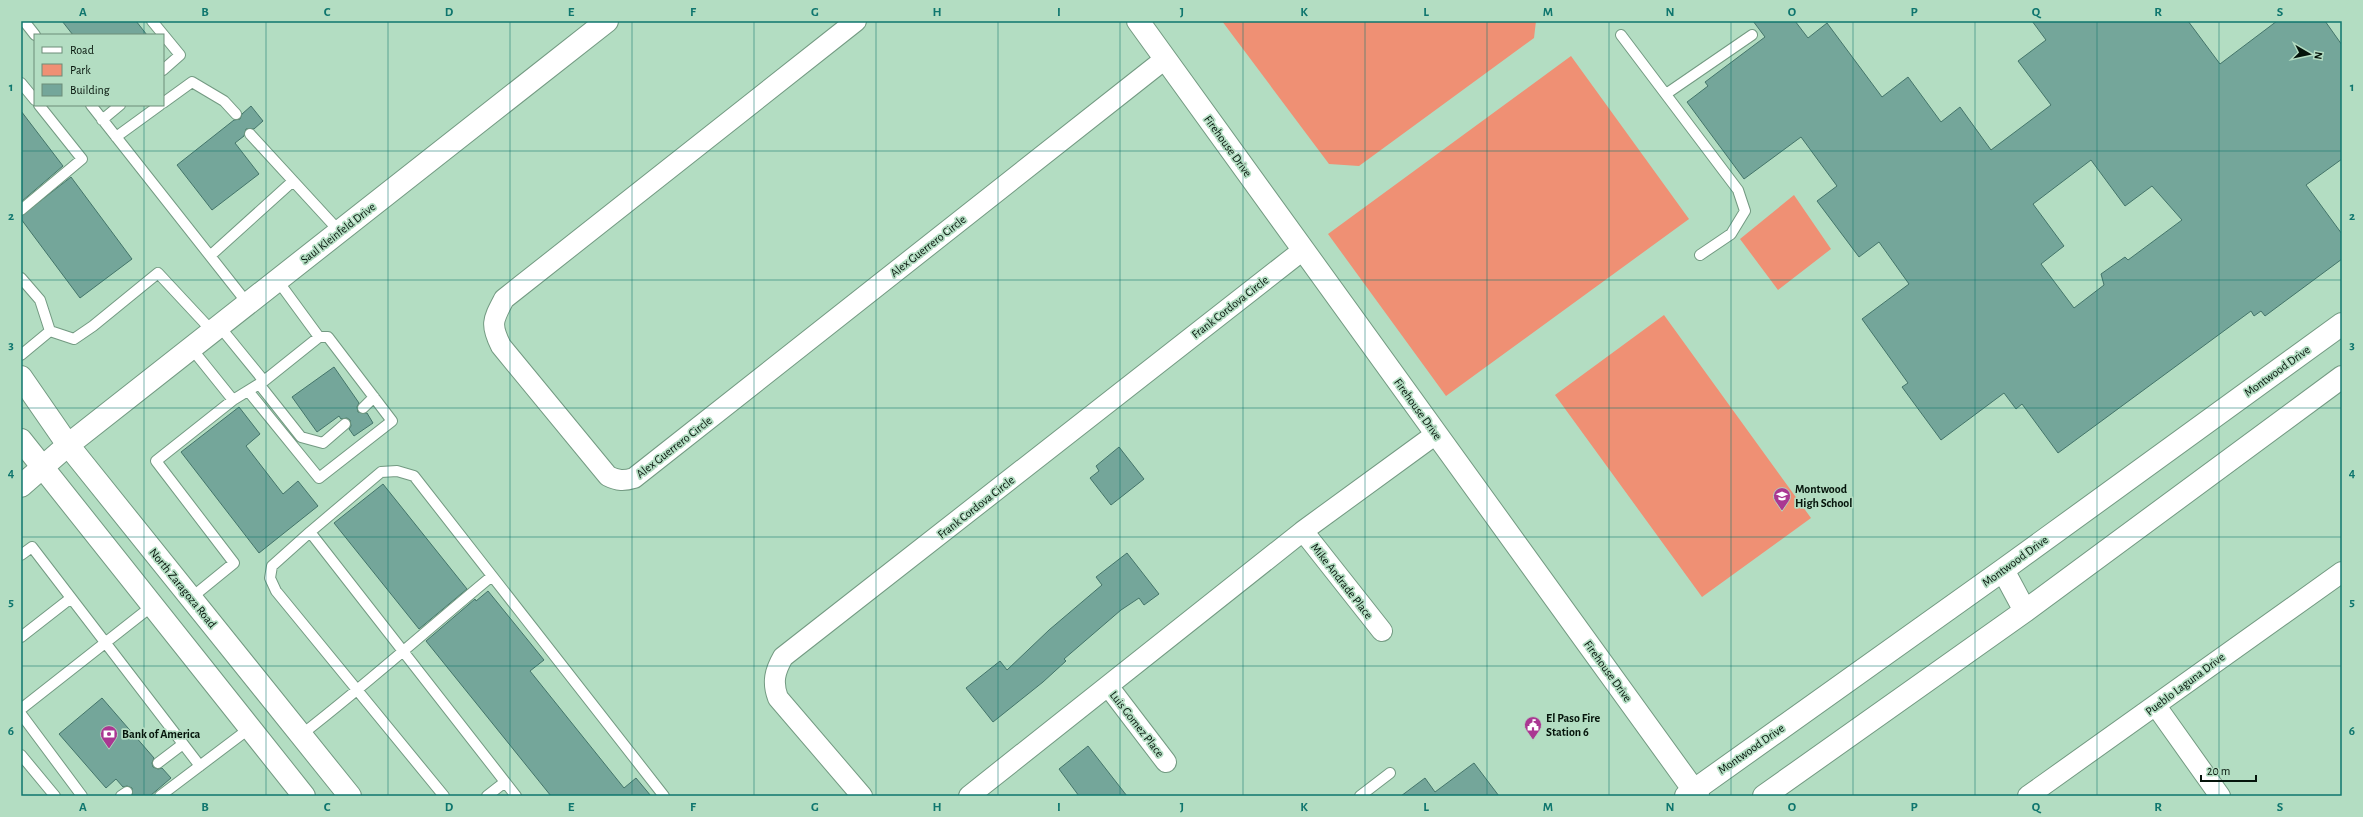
<svg xmlns="http://www.w3.org/2000/svg" width="2363" height="817" viewBox="0 0 2363 817" font-family="'Alegreya Sans',sans-serif">
<rect width="100%" height="100%" fill="#b3ddc2"/>
<path fill="#ef9074" d="M1222,21H1536L1534,38L1359,166L1329,164Z
M1571,56L1689,219L1446,396L1328,234Z
M1794,195L1831,249L1778,290L1740,239Z
M1664,315L1811,518L1702,597L1555,395Z"/>
<path fill="#74a69a" stroke="#44756a" fill-rule="evenodd" d="M62,21H136L147,35H73Z
M1753,21H1795L1808,38L1827,23L1882,97L1908,77L1941,122L1960,107L1991,150L2051,105L2018,61L2046,40L2032,21H2188L2220,64L2277,21H2325L2342,45V159L2306,185L2342,234V259L2265,316L2261,311L2254,316L2251,311L2058,453L2022,404L2016,409L2004,393L1941,440L1902,387L1908,383L1862,319L1909,284L1879,242L1859,257L1817,201L1837,186L1801,137L1744,179L1687,102L1708,86L1705,82L1765,37ZM2091,160L2125,206L2152,186L2182,220L2128,260L2125,257L2101,274L2104,285L2074,308L2041,264L2064,246L2033,204Z
M251,106L263,121L254,129H246L244,136L235,143L259,174L212,210L177,165L234,120L240,119L242,114Z
M21,111L63,166L21,202Z
M71,177L132,259L80,298L21,219V216Z
M334,367L359,403L357,407L358,412L367,413L373,423L354,436L349,429L351,426L350,420L347,418L341,419L339,416L317,432L292,397Z
M239,407L260,434L246,446L283,494L298,481L318,506L259,553L181,452Z
M1119,447L1144,479L1111,505L1090,478L1099,471L1096,466Z
M383,484L467,589L419,629L334,523Z
M1127,553L1159,594L1144,605L1139,598L1121,610L1064,659L1066,661L1043,682L993,722L966,688L1000,661L1007,670L1049,630L1102,585L1096,577Z
M488,591L544,660L530,671L624,788L636,778L651,796H551L426,641L475,599L476,601Z
M102,698L154,758L152,763L153,767L158,769L162,768L171,778L150,796H132V788L127,786L123,787L116,779L106,788L59,734Z
M1088,746L1127,796H1079L1059,769Z
M1474,763L1499,796H1401L1425,778L1435,792Z"/>
<g fill="none" stroke-linecap="round" stroke-linejoin="round">
<g stroke="#739a82" stroke-width="12">
<path id="service" d="M24,21L35,35
M152,21L180,55L163,70
M1621,35L1738,190L1745,211L1731,234L1700,255
M21,83L35,100
M1666,94L1752,35
M163,103L192,82L224,101L236,114
M91,105L248,304
M102,120L120,105
M250,134L340,232
M116,137L160,105
M21,210L82,159L39,105
M210,256L293,181
M21,278L40,300L50,331
M278,281L319,337
M220,327L264,381L319,337H328L392,421L319,478L249,392
M192,349L233,400
M21,355L50,331L74,339L93,326L158,273L213,332
M259,384L301,437L323,443L345,424
M363,408L374,397
M310,532L381,472L397,471L414,476L664,796
M21,555L32,547L200,766
M191,598L234,563L156,461L233,400L264,381
M21,637L71,598
M21,709L152,606
M21,714L82,796
M301,735C367,684 428,629 492,576
M21,755L55,796
M158,763L183,744
M121,796L127,792
M160,796L250,728
M444,796L276,591L270,578L272,566L310,532L516,796
M487,796L505,782
M1360,796L1390,773"/>
</g>
<g stroke="#739a82" stroke-width="22">
<path id="minor" d="M856,21L504,299C493,320 490,324 501,346L608,476C618,481 624,481 634,478L1165,59
M1303,531L1382,631
M1108,686L1166,762
M2156,706L2220,796
M862,796L778,698C772,682 775,671 783,657L1303,250
M969,796L1303,531L1436,434
M2028,796L2342,572"/>
</g>
<g stroke="#739a82" stroke-width="24">
<path id="tertiary" d="M1138,21L1698,796
M21,486L68,445"/>
</g>
<g stroke="#739a82" stroke-width="24">
<path id="secondary" d="M21,377L68,445L350,796
M21,440L304,796
M68,445L607,21
M2003,570L2025,611
M1686,796L2003,570L2342,324
M1764,796L2025,611L2342,377"/>
</g>
<use href="#service" stroke="#fff" stroke-width="10"/>
<use href="#minor" stroke="#fff" stroke-width="20"/>
<use href="#tertiary" stroke="#fff" stroke-width="22"/>
<use href="#secondary" stroke="#fff" stroke-width="22"/>
</g>
<path fill="none" stroke="#0f766e" stroke-width="1" stroke-opacity="0.55" d="M144,21V35M266,21V796M388,21V796M510,21V796M632,21V796M754,21V796M876,21V796M998,21V796M1120,21V796M1243,21V796M1365,21V796M1487,21V796M1609,21V796M1731,21V796M1853,21V796M1975,21V796M2097,21V796M2219,21V796M144,105V796M21,151H2342M21,280H2342M21,408H2342M21,537H2342M21,666H2342"/>
<defs>
<g id="school-pin" transform="scale(0.9)"><path d="M0 17L-7.5 6A9.5 9.5 0 1 1 7.5 6Z" fill="#aa3792" stroke="#b3ddc2"/><path d="M0-5L7-2L0 1L-7-2ZM-4 1L0 2.5L4 1V4Q0 6-4 4Z" fill="#fff"/></g>
<g id="civic-pin" transform="scale(0.9)"><path d="M0 17L-7.5 6A9.5 9.5 0 1 1 7.5 6Z" fill="#aa3792" stroke="#b3ddc2"/><path d="M-.6-6.5H3V-4.5H.6V-3L4-1V1h2V6H-6V1h2V-1L-.6-3ZM-1.2 2.5V6h2.4V2.5Z" fill="#fff"/></g>
<g id="bank-pin" transform="scale(0.9)"><path d="M0 17L-7.5 6A9.5 9.5 0 1 1 7.5 6Z" fill="#aa3792" stroke="#b3ddc2"/><path d="M-6-4H6V4H-6ZM0-2.3a2.3 2.3 0 1 0 0 4.6a2.3 2.3 0 1 0 0-4.6Z" fill="#fff"/></g>
</defs>
<g fill-rule="evenodd">
<use href="#school-pin" x="1782" y="496"/>
<use href="#civic-pin" x="1533" y="725"/>
<use href="#bank-pin" x="109" y="734"/>
</g>
<g text-anchor="middle" dominant-baseline="central" stroke-width="3.5" stroke-linejoin="round" paint-order="stroke">
<g font-size="12" fill="#05140b" stroke="#b3ddc2">
<text transform="translate(1228 146) rotate(54)">Firehouse Drive</text>
<text transform="translate(338 233) rotate(-38)">Saul Kleinfeld Drive</text>
<text transform="translate(928 246) rotate(-38)">Alex Guerrero Circle</text>
<text transform="translate(1230 307) rotate(-38)">Frank Cordova Circle</text>
<text transform="translate(2277 371) rotate(-36)">Montwood Drive</text>
<text transform="translate(1418 409) rotate(54)">Firehouse Drive</text>
<text transform="translate(674 447) rotate(-38)">Alex Guerrero Circle</text>
<text transform="translate(976 507) rotate(-38)">Frank Cordova Circle</text>
<text transform="translate(2015 561) rotate(-36)">Montwood Drive</text>
<text transform="translate(1342 581) rotate(52)">Mike Andrade Place</text>
<text transform="translate(183 588) rotate(51)">North Zaragoza Road</text>
<text transform="translate(1608 671) rotate(54)">Firehouse Drive</text>
<text transform="translate(2185 684) rotate(-37)">Pueblo Laguna Drive</text>
<text transform="translate(1137 724) rotate(52)">Luis Gomez Place</text>
<text transform="translate(1751 749) rotate(-35)">Montwood Drive</text>
</g>
<g font-size="12" font-weight="bold" fill="#05140b" stroke="#b3ddc2" text-anchor="start">
<text x="1795" y="489">Montwood<tspan x="1795" dy="14">High School</tspan></text>
<text x="1546" y="718">El Paso Fire<tspan x="1546" dy="14">Station 6</tspan></text>
<text x="122" y="734">Bank of America</text>
</g>
</g>
<rect width="2363" height="817" fill="none" stroke="#b3ddc2" stroke-width="44"/>
<rect x="34" y="34" width="130" height="72" fill="#b3ddc2" stroke="#6d8d79"/>
<rect x="42" y="47" width="20" height="6" fill="#ffffff" stroke="#6d8d79"/>
<text x="70" y="54" font-size="12" fill="#05140b">Road</text>
<rect x="42" y="64" width="20" height="12" fill="#ef9074" stroke="#6d8d79"/>
<text x="70" y="74" font-size="12" fill="#05140b">Park</text>
<rect x="42" y="84" width="20" height="12" fill="#74a69a" stroke="#6d8d79"/>
<text x="70" y="94" font-size="12" fill="#05140b">Building</text>
<g transform="translate(2309 54) rotate(99)" stroke="#b3ddc2" stroke-width="3" paint-order="stroke">
<path d="M0-3L7 15L0 10L-7 15Z" fill="#05140b"/>
<text y="-6" font-size="11" font-weight="bold" text-anchor="middle" fill="#05140b">N</text>
</g>
<path d="M2201 775v6h55v-6" fill="none" stroke="#05140b" stroke-width="2"/>
<text x="2207" y="775" font-size="12" fill="#05140b" stroke="#b3ddc2" stroke-width="3" paint-order="stroke">20 m</text>
<rect x="22" y="22" width="2319" height="773" fill="none" stroke="#0f766e" stroke-width="1.5"/>
<g font-size="13" text-anchor="middle" font-weight="bold" fill="#0f766e">
<text x="83" y="16">A</text>
<text x="205" y="16">B</text>
<text x="327" y="16">C</text>
<text x="449" y="16">D</text>
<text x="571" y="16">E</text>
<text x="693" y="16">F</text>
<text x="815" y="16">G</text>
<text x="937" y="16">H</text>
<text x="1059" y="16">I</text>
<text x="1182" y="16">J</text>
<text x="1304" y="16">K</text>
<text x="1426" y="16">L</text>
<text x="1548" y="16">M</text>
<text x="1670" y="16">N</text>
<text x="1792" y="16">O</text>
<text x="1914" y="16">P</text>
<text x="2036" y="16">Q</text>
<text x="2158" y="16">R</text>
<text x="2280" y="16">S</text>
<text x="11" y="91">1</text>
<text x="2352" y="91">1</text>
<text x="11" y="220">2</text>
<text x="2352" y="220">2</text>
<text x="11" y="349">3</text>
<text x="2352" y="349">3</text>
<text x="11" y="477">4</text>
<text x="2352" y="477">4</text>
<text x="11" y="606">5</text>
<text x="2352" y="606">5</text>
<text x="11" y="735">6</text>
<text x="2352" y="735">6</text>
<text x="83" y="811">A</text>
<text x="205" y="811">B</text>
<text x="327" y="811">C</text>
<text x="449" y="811">D</text>
<text x="571" y="811">E</text>
<text x="693" y="811">F</text>
<text x="815" y="811">G</text>
<text x="937" y="811">H</text>
<text x="1059" y="811">I</text>
<text x="1182" y="811">J</text>
<text x="1304" y="811">K</text>
<text x="1426" y="811">L</text>
<text x="1548" y="811">M</text>
<text x="1670" y="811">N</text>
<text x="1792" y="811">O</text>
<text x="1914" y="811">P</text>
<text x="2036" y="811">Q</text>
<text x="2158" y="811">R</text>
<text x="2280" y="811">S</text>
</g>
</svg>
